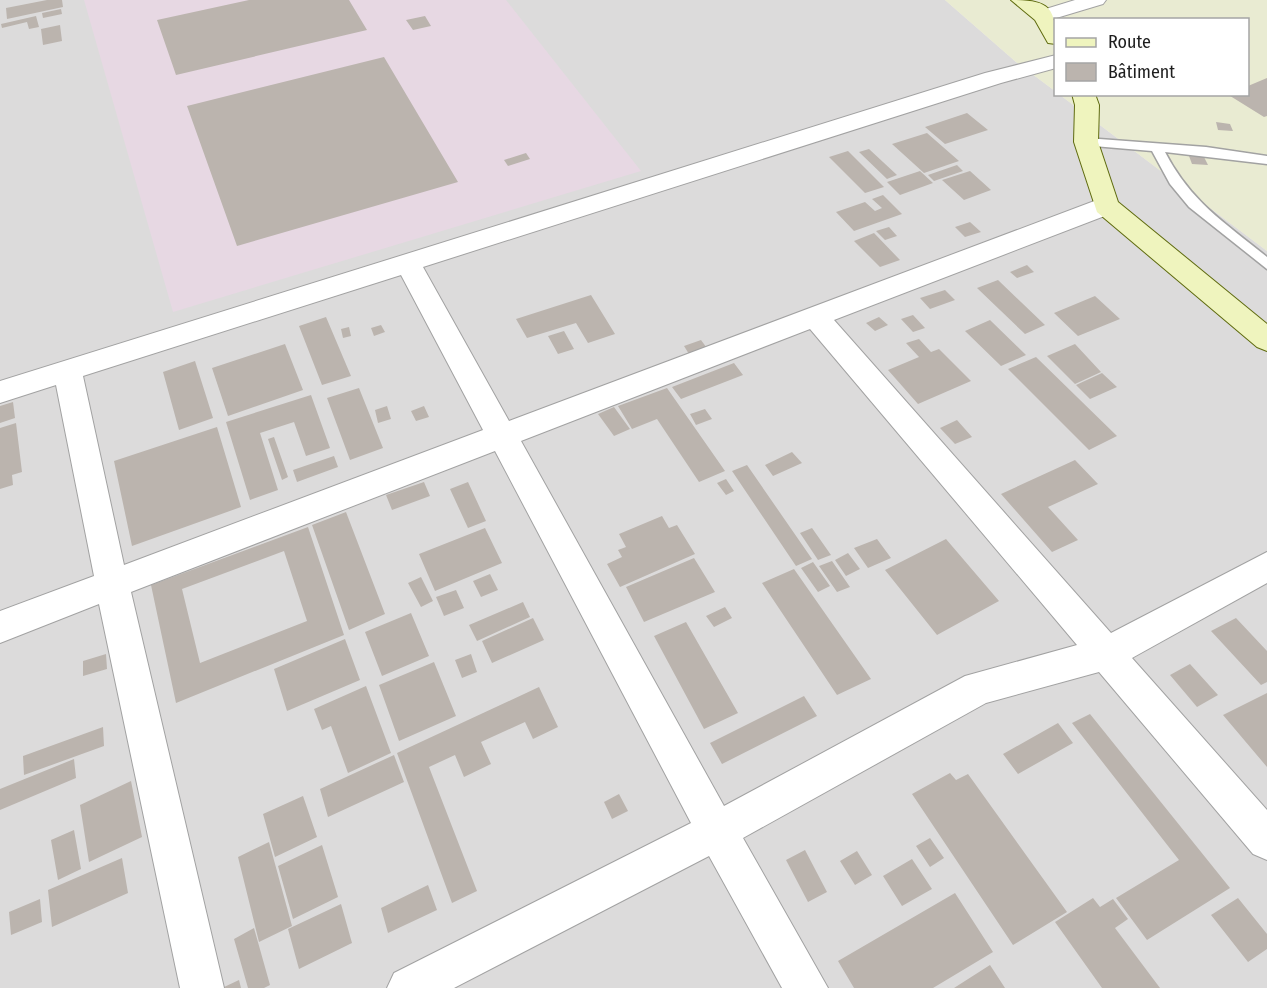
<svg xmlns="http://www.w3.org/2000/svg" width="1267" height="988" viewBox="0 0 1267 988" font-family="'Fira Sans Condensed',sans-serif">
<rect width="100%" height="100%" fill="#eeebe5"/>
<path fill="#dcdbdb" d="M0,0H945L1016,62L1055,91L1056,94L1060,95L1267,251V988H0Z"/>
<path fill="#e7d8e3" d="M84,0H506L641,171L173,312Z"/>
<path fill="#e9ebd2" d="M945,0H1267V251L1060,95L1248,94V20H1056L1055,91L1016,62Z"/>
<path fill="#bbb4ae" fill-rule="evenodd" d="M47,0H62L63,7L7,19L6,8Z
M249,0H349L367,30L176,75L157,20Z
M61,9L62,14L43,18L42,13Z
M36,16L39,27L29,29L27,22L2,28L1,24Z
M425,16L431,26L413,30L406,20Z
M60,25L62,41L43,45L41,29Z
M384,57L458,182L237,246L187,106Z
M1267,78V116L1264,117L1227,94H1248V86Z
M967,113L988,130L945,144L925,127Z
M1216,122L1230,124L1233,131L1218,130Z
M927,133L959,161L924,173L892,144Z
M869,149L897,175L887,179L859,152Z
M848,151L884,187L865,193L829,157Z
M526,153L530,159L508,166L504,160Z
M1189,156L1204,157L1208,165L1192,164Z
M957,165L963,171L934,181L928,175Z
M920,171L933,183L900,195L887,182Z
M970,171L991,190L964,200L942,180Z
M883,195L902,214L854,231L836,212L865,202L875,211L882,208L872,199Z
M970,222L981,232L965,237L955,227Z
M889,227L897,236L885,240L876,231Z
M874,233L900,260L880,267L854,241Z
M1027,265L1034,272L1017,278L1010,272Z
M998,280L1045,325L1025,334L977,288Z
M945,290L955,300L930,309L920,298Z
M591,295L615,334L588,343L576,323L527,338L516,319Z
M1095,296L1120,319L1078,336L1054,313Z
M913,315L925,328L913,332L901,319Z
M326,317L351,376L322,385L299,326Z
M879,317L888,325L875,331L866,323Z
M990,320L1026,355L1001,366L965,331Z
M381,325L385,332L374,336L371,328Z
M349,327L351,336L343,338L341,329Z
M564,331L574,349L558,354L548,336Z
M919,339L931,352L939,349L971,381L918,404L888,370L919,357L906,343Z
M701,340L712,355L694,362L684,346Z
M285,344L303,390L228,416L212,368Z
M1075,344L1101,372L1075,384L1047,356Z
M1036,357L1117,436L1089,450L1008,369Z
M195,361L213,418L179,430L163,372Z
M734,363L743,375L681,399L672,387Z
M1102,373L1117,387L1090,399L1076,385Z
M359,388L383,448L350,460L327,398Z
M667,388L725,471L699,482L657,419L632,429L618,406Z
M311,395L330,448L306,456L294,422L260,433L278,490L250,500L226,422Z
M13,402L15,418L0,423V406Z
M387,406L391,419L378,423L375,410Z
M424,406L429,417L416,421L411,411Z
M614,407L630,429L614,436L598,414Z
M705,409L712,419L696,425L690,414Z
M957,420L972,437L955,444L940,428Z
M16,423L22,472L12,475L13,485L0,489V428Z
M217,427L241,507L132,546L114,461Z
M274,437L288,477L282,480L268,439Z
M792,452L802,463L773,476L765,465Z
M334,456L338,467L297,482L293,470Z
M1075,460L1098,484L1048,507L1078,540L1052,552L1001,494Z
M747,465L812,559L796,566L732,471Z
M726,479L734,491L726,495L717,483Z
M424,482L430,496L392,510L386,495Z
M468,482L486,521L468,528L450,489Z
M346,512L385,614L349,630L312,525Z
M662,516L669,528L677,525L695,554L620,587L607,564L622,557L618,550L626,547L619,534Z
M308,527L344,635L176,703L151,585ZM284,551L307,621L200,663L182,589Z
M485,528L502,563L435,591L419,554Z
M812,528L831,555L818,560L800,533Z
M877,539L891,558L868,568L854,548Z
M946,539L999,601L937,635L885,570Z
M848,553L860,569L846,576L835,560Z
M694,558L715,592L644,622L626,587Z
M832,561L850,587L837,592L819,566Z
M813,562L830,586L818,592L801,568Z
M794,569L871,679L837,695L762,583Z
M490,574L498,590L481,597L473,581Z
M421,577L433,601L421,607L408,583Z
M456,590L464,608L444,616L436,597Z
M523,602L530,617L477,641L469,625Z
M725,607L732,618L714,627L706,616Z
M411,613L429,656L382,676L365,632Z
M533,618L544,640L492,663L482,641Z
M1236,618L1267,651V682L1261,685L1211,631Z
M686,622L738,713L704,729L654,636Z
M345,639L360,680L287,711L274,669Z
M106,654L107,669L83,676V661Z
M471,654L477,672L462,678L455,660Z
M434,662L456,716L399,741L379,685Z
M1190,664L1218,695L1197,707L1170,675Z
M366,686L391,753L348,773L331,726L322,730L314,709Z
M539,687L558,727L533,739L525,722L481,742L491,764L464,777L455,755L429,767L477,891L452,903L397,753Z
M1267,693V767L1223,715Z
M804,696L817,716L722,764L710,743Z
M1090,714L1230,888L1147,940L1116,898L1179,860L1072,723Z
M1058,723L1073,743L1018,774L1003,754Z
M103,727L104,746L24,775L23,756Z
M394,755L404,782L328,817L320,789Z
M74,759L76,778L0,810V789Z
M950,773L956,780L968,774L1067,912L1013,945L912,794Z
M131,781L142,837L89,862L80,805Z
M619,794L628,811L612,819L604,802Z
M303,796L317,837L275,857L263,814Z
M74,830L81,869L58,880L51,840Z
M930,838L944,858L930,867L916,846Z
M269,842L292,926L259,942L238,857Z
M322,845L338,897L293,919L278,866Z
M805,850L827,892L808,902L786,860Z
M857,851L872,875L855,885L840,861Z
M122,858L128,893L52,927L48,890Z
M912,859L932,889L902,906L883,876Z
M428,885L437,910L388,933L381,908Z
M955,893L993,952L933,988H854L838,961Z
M1093,898L1100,907L1113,899L1128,919L1115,928L1160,988H1102L1055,922Z
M1238,898L1267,934V949L1248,962L1211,915Z
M40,899L42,922L11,935L9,912Z
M341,904L352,943L299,969L288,929Z
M254,928L270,985L264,988H248L234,939Z
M990,965L1005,988H954Z
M239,980L241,988H222Z"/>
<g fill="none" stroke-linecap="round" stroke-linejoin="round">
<g stroke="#a2a2a2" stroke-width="3">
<path id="lane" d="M1086,138L1206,147L1267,156V164L1165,152C1191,202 1224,222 1267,257V269L1189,207L1170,184L1152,151L1082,145L1080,142Z"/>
</g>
<g stroke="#a2a2a2" stroke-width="2">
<path id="street" d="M1075,0H1106L1103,4L1043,22L1036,20L1033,16L1036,12Z
M1056,55V68L1001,83L423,267L509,421L1097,200L1106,198L1115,200L1118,206L1115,212L834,320L1111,633L1267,552V583L1132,658L1267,810V860L1253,854L1099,672L986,703L743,838L828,988H782L709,856L454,988H387L394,973L691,823L495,451L131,592L224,988H180L99,604L0,643V611L94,576L56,385L0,403V381L985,73ZM401,275L483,430L124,565L83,376ZM810,329L1077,645L965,676L724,806L521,441Z"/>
</g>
<g stroke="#5f6b0f" stroke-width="2">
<path id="secondary" d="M1011,0C1049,0 1056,7 1056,44L1048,43L1035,20Z
M1072,94H1095L1099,105L1098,142L1118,202L1267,324V351L1257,347L1097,212L1074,142L1075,105Z"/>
</g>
<use href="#lane" fill="#fff" fill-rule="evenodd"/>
<use href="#street" fill="#fff" fill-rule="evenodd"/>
<use href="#secondary" fill="#eff4be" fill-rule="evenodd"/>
</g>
<rect x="1054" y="18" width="195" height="78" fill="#ffffff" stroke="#a5a5a5" stroke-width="1.5"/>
<rect x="1066" y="38" width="30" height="9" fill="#eff4be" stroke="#a5a5a5" stroke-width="1.5"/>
<text x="1108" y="48" font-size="18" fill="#1e1e1e">Route</text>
<rect x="1066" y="63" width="30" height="18" fill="#bbb4ae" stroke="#a5a5a5" stroke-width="1.5"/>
<text x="1108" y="78" font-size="18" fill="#1e1e1e">Bâtiment</text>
</svg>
